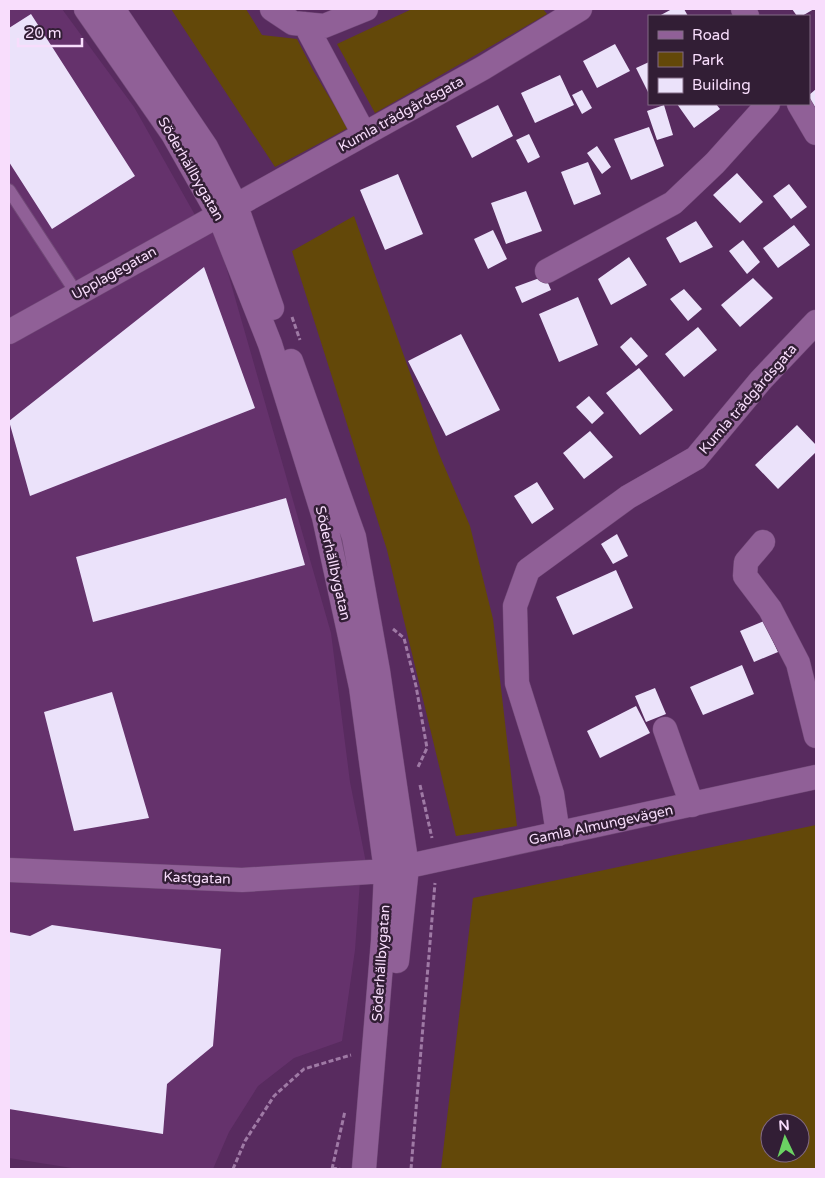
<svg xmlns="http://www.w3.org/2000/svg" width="825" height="1178" viewBox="0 0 825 1178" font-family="'Varela Round',sans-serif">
<rect width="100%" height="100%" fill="#582b5f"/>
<path fill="#65326c" d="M9,9H62L134,107L195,215L209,207L331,633L350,782L368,873L9,869Z
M9,880L360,881L355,950L342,1041L294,1058L258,1086L229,1132L213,1169H78L9,1158Z"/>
<path fill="#634809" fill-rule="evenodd" d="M171,9H246L262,35L297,39L314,72L348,128L275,167Z
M412,9H543L547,14L375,113L337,44Z
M354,216L439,454L470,526L493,619L517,826L456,836L387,550L292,251Z
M816,825V1169H441L473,898ZM770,1123H800V1153H770Z"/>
<path fill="#ebe2fa" d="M672,9H684L688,16H659Z
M792,9H814L802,16H797Z
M31,14L135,176L52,229L9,162V28Z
M615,44L630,71L597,88L583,61Z
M649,62V94L636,68Z
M560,75L574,105L535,123L521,93Z
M816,89V120L809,104V95Z
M582,90L592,108L582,114L572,95Z
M677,104H716L720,109L694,128Z
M498,105L513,136L472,158L456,126Z
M664,105L673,135L657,140L647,111Z
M649,127L664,166L631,180L614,139Z
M529,134L540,157L528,163L516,140Z
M597,146L611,167L602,174L587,153Z
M588,162L601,194L574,205L561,172Z
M737,173L763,202L740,223L713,195Z
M398,174L423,234L385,250L360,190Z
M789,184L807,207L791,219L773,196Z
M526,191L542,231L506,244L491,203Z
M696,221L713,247L680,263L666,238Z
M794,225L810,245L778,268L763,248Z
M493,230L507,259L488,269L474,239Z
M743,240L760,262L747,274L729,251Z
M629,257L647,285L611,305L598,279Z
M204,267L255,408L30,496L9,421Z
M545,276L551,290L522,303L515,287Z
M753,278L773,298L740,327L721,305Z
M684,289L702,309L688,321L670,299Z
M578,297L598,345L559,362L539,314Z
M698,327L717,350L684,377L665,354Z
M461,334L500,410L446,436L408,361Z
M631,337L648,356L636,366L620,347Z
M639,368L673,410L640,435L606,393Z
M589,396L604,413L592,424L576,407Z
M797,425L816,445V452L778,489L755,465Z
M590,431L613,457L584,479L563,453Z
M537,482L554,509L532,524L514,496Z
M286,498L305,565L93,622L76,557Z
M617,534L628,556L613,564L601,544Z
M616,570L633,608L573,635L556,597Z
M764,621L778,652L754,662L740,631Z
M742,665L754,694L703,715L690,687Z
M655,688L666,714L646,722L635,696Z
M112,692L149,818L74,831L44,712Z
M636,706L650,733L600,758L587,731Z
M52,925L221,949L213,1046L167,1084L163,1134L9,1109V932L30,936Z"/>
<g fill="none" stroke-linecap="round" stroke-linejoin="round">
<g stroke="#714977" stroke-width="14">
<path id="lane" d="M9,190L77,294"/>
</g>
<g stroke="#714977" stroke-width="25">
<path id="street" d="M86,9L173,134L219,215L270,344L324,517L361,687L386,871L383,941L364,1169
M113,9L206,147L236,206L272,308
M272,9L293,23L324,26L366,9
M743,9L747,16
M305,24L364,134
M799,104L816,133
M547,271L673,203L715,163L768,104
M9,332L483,68L580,9
M291,361L354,537L378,671L407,867L397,961
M763,542L746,562L745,576L770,609L798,663L816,736
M665,729L692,805
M558,834L552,794L517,683L515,606L528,570L628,497L696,458L761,380L816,322
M9,870L242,880L386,871L816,777"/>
</g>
<path stroke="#9f7aa5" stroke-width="3" stroke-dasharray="5 2.5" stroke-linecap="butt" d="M292,317L300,340
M393,629L404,638L416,686L427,748L417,769
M420,785L432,838
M332,1168L340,1169
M233,1169L245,1141L274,1096L304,1069L351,1055
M332,1169L345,1111
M411,1169L435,883"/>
<use href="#lane" stroke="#906097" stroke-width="12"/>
<use href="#street" stroke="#906097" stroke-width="24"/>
</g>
<g text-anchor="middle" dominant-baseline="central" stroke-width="5" stroke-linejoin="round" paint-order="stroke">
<g font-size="14" fill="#f8ddfc" stroke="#321e35">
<text transform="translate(401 114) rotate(-29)">Kumla trädgårdsgata</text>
<text transform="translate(191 169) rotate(60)">Söderhällbygatan</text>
<text transform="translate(114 273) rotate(-29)">Upplagegatan</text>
<text transform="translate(748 399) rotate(-49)">Kumla trädgårdsgata</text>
<text transform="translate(333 563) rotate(77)">Söderhällbygatan</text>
<text transform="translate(601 825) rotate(-12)">Gamla Almungevägen</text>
<text transform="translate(197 878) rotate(2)">Kastgatan</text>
<text transform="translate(381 963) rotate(-86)">Söderhällbygatan</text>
</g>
</g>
<rect width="825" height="1178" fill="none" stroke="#f8ddfc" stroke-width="20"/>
<rect x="648" y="15" width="162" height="90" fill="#321e35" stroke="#816a85"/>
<rect x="658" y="31" width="25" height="8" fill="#906097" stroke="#816a85"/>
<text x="692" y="40" font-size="15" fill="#f8ddfc">Road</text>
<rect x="658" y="52" width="25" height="15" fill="#634809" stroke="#816a85"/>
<text x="692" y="65" font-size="15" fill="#f8ddfc">Park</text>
<rect x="658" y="78" width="25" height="15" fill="#ebe2fa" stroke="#816a85"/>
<text x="692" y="90" font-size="15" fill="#f8ddfc">Building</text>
<g transform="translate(785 1138) rotate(356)"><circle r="24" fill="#321e35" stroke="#816a85"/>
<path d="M0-4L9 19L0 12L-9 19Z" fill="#6bd363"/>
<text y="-8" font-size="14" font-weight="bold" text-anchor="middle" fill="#f8ddfc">N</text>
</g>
<path d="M18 38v8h64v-8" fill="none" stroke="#f8ddfc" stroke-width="2.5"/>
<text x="25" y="38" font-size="15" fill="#f8ddfc" stroke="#321e35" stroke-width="4" paint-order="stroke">20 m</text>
</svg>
